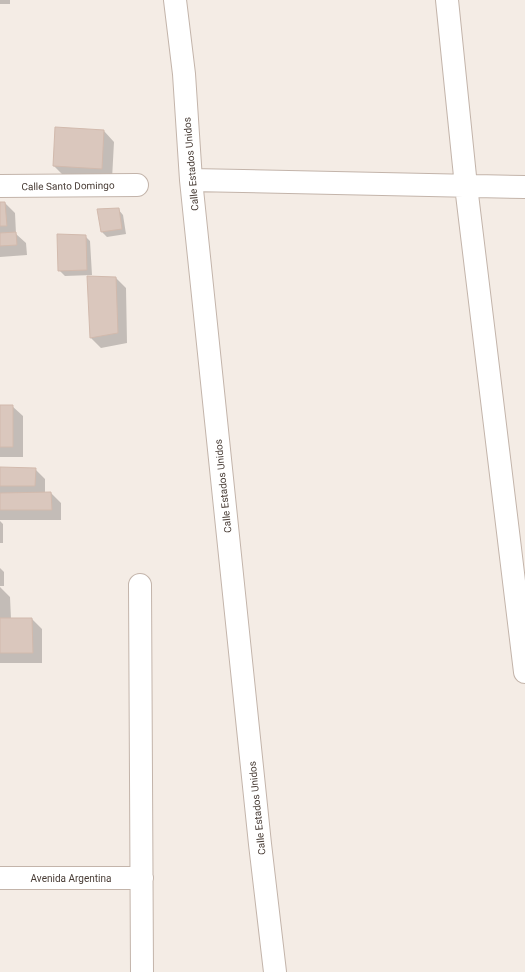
<svg xmlns="http://www.w3.org/2000/svg" width="525" height="972" viewBox="0 0 525 972" font-family="Roboto,sans-serif">
<rect width="100%" height="100%" fill="#f4ece5"/>
<path fill="#0003" d="M0,0H10V4H0Z
M104,131L114,142L112,179L64,176L54,166Z
M0,203H5L15,213L16,234L26,243L27,255L0,257Z
M118,209L123,215L126,234L107,237L102,232Z
M85,236L90,241L92,275L65,276L59,270Z
M116,278L126,288L127,343L101,348L91,338Z
M0,406H12L23,416V457H0Z
M0,468L35,469L45,479V493H51L61,503V520H0Z
M0,521L3,524V543H0Z
M0,568L4,572V586H0Z
M0,587L10,597L11,619H32L42,629V663H0Z"/>
<path fill="#dac7bd" stroke="#d2baad" d="M55,127L104,130L102,169L53,166Z
M0,202H5L7,226H0Z
M119,208L122,229L101,232L97,209Z
M16,232L17,245L0,246V233Z
M57,234L86,235L87,270L58,271Z
M87,276L116,277L118,333L90,338Z
M0,405H13V447H0Z
M0,467L36,468L35,486H0Z
M51,492L52,510H0V493Z
M0,618H32L33,653H0Z"/>
<g fill="none" stroke-linecap="round" stroke-linejoin="round">
<g stroke="#c3b4aa" stroke-width="24">
<path id="minor" d="M175,0L184,74L191,180L260,844L275,972
M447,0L466,186L525,672
M191,180L525,187
M0,186L137,185
M140,585L142,972
M0,878H142"/>
</g>
<use href="#minor" stroke="#fff" stroke-width="22"/>
</g>
<g text-anchor="middle" dominant-baseline="central" stroke-width="3" stroke-linejoin="round" paint-order="stroke">
<g font-size="10" fill="#473b34" stroke="#fff">
<text transform="translate(191 164) rotate(-95)">Calle Estados Unidos</text>
<text transform="translate(68 186) rotate(-1)">Calle Santo Domingo</text>
<text transform="translate(223 486) rotate(-96)">Calle Estados Unidos</text>
<text transform="translate(257 808) rotate(-96)">Calle Estados Unidos</text>
<text x="71" y="878">Avenida Argentina</text>
</g>
</g>
</svg>
